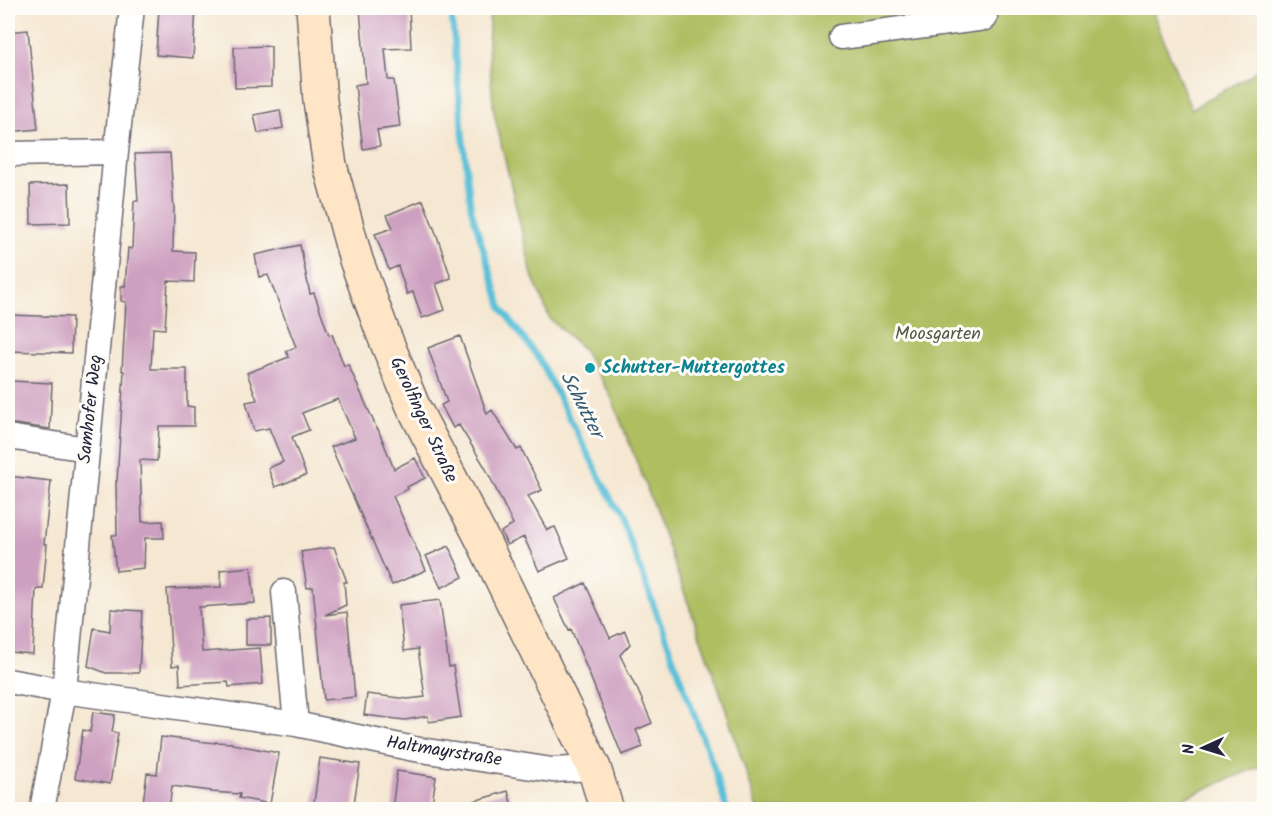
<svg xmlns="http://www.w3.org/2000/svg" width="1272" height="817" viewBox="0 0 1272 817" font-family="Kalam,sans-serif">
<rect width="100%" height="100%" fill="#fdfcf7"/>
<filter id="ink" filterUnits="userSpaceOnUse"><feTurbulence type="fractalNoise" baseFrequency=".0167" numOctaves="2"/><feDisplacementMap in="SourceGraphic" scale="12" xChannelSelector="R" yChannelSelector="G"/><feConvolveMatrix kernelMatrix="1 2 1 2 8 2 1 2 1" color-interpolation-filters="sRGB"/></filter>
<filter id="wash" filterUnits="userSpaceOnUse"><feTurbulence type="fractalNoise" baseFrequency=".008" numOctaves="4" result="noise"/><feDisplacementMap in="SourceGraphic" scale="24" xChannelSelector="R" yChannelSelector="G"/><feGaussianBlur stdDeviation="1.35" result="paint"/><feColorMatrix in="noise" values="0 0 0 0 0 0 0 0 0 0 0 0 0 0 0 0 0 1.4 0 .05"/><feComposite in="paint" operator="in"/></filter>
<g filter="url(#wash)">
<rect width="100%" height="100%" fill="#f5e7d1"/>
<path fill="#aebe61" stroke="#68704e" stroke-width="1.5" d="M490,8H1178L1153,13L1191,109L1250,76L1264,62V767H1258L1164,806L1161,809H758L721,695L701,639L645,483L610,394L582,348L550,319L532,275L494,113L488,46Z"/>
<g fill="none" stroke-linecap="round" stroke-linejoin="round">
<path stroke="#5ac0d8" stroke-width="6" d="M451,8L463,136L471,209L502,309L539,359L622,520L714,768L727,810"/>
</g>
<g id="blocks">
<path fill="#cd9fc0" d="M159,8H196L193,58L156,55Z
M360,8H409L411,48L385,49L388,80H394L400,127L377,130L380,146L363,149L355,85L366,83Z
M28,30L38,129L8,132V32Z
M271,46V87L235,88L234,47Z
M280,110L283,128L258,133L254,115Z
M170,153L174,209L173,251L195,252L194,282L168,281L165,329L153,328L151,369H187V406L194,407V426H159L157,461L140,460L142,522L163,521L164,538H145L144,568L116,571L112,535H117L116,481H117L124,371H122L126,302L121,301V286H125L128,248L132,249L134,201H138L135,154Z
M69,184L70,223L31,224L30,185Z
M423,200L437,236L451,278L436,284L445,310L422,318L413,292L407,294L398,266L389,270L375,234L393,228L387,215Z
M300,245L310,294L314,293L329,335L332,334L344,366L348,364L377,429H378L394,469L415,458L425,478L407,487L408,489L393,496L426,570L392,585L331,447L355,438L338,399L302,413L309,430L292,437L306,475L275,487L268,468L283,462L269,428L254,431L246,402L257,400L247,373L289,357L286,351L296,347L268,275L259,277L255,255Z
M8,315L72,317L71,353L8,351Z
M460,336L487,414L492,410L517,450L521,448L542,490L528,496L547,530L555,527L569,558L539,571L524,537L507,545L501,532L513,524L485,467L459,425L453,428L441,405L447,402L428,348Z
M10,381L52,383L50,429L8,423V397H10Z
M8,476L51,481L44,544H47L43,589H36L33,654L8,652Z
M449,546L463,577L441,588L426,556Z
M334,547L347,582H344L346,605L325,615L347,612L355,697L324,700L313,587L307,588L301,552Z
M251,567L255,603L199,607L202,652L260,648L263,684L229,687L228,682L180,685L179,665L172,666L167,589L221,587L220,570Z
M585,583L610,638L625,631L630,644L620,655L635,686H636L652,723L636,730L643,747L622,755L571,629L569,630L554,598Z
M440,600L449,667L453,666L461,717L429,722L428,716L405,720L364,715L367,694L408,699L425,697L418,649L404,651L399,605Z
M111,609L142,611L139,673H106L88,666L94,628L110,631Z
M271,618V645H246V619Z
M93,712L115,715L112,732L118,733L110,784L75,778L83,730L90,732Z
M161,737L215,743V742L232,743V744L279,753L270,804L239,798L240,794L211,792V791L172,786L169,810H142L147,773L157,774Z
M320,758L360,764L353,810H313Z
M397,771L436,777L431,810H392Z
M508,791L513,810H461L460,805Z"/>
</g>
</g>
<g filter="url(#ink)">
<use href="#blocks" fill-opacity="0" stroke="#6c6770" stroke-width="1.5"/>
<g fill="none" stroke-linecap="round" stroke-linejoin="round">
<g stroke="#6c6770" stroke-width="27">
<path id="street" d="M841,37L985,18
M8,154L116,152
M8,437L87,449
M284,592L296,724
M8,681L64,691L296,724L414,749L552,770L594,768
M42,810L64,691L116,152L132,8"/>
</g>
<g stroke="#6c6770" stroke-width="36">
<path id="secondary" d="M313,8L320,101L330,165L356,260L383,333L413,406L481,537L594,768L607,810"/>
</g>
<use href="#street" stroke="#fff" stroke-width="24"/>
<use href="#secondary" stroke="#fee5c5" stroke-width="33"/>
</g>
</g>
<circle fill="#0f9aa8" stroke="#fdfcf7" stroke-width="2" cx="590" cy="368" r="6"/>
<g text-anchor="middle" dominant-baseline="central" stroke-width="6" stroke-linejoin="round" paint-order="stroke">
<g font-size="18" fill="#535948" stroke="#fdfcf7">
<text x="938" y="334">Moosgarten</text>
</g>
<g font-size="18" font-weight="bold" fill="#0d838f" stroke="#fdfcf7" text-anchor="start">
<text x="602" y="368">Schutter-Muttergottes</text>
</g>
<g font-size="18" fill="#22223b" stroke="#fdfcf7">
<text transform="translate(91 409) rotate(-84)">Samhofer Weg</text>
<text transform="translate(423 420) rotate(65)">Gerolfinger Straße</text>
<text transform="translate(444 752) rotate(9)">Haltmayrstraße</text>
</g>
<g font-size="20" font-style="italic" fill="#365972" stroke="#fdfcf7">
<text transform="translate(581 405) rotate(63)">Schutter</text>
</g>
</g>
<rect width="1272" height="817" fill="none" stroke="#fdfcf7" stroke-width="30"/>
<g transform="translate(1203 748) rotate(266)" stroke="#fdfcf7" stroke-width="4.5" paint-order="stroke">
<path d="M0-4.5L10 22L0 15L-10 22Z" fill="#22223b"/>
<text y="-9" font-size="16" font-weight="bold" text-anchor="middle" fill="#22223b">N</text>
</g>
</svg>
